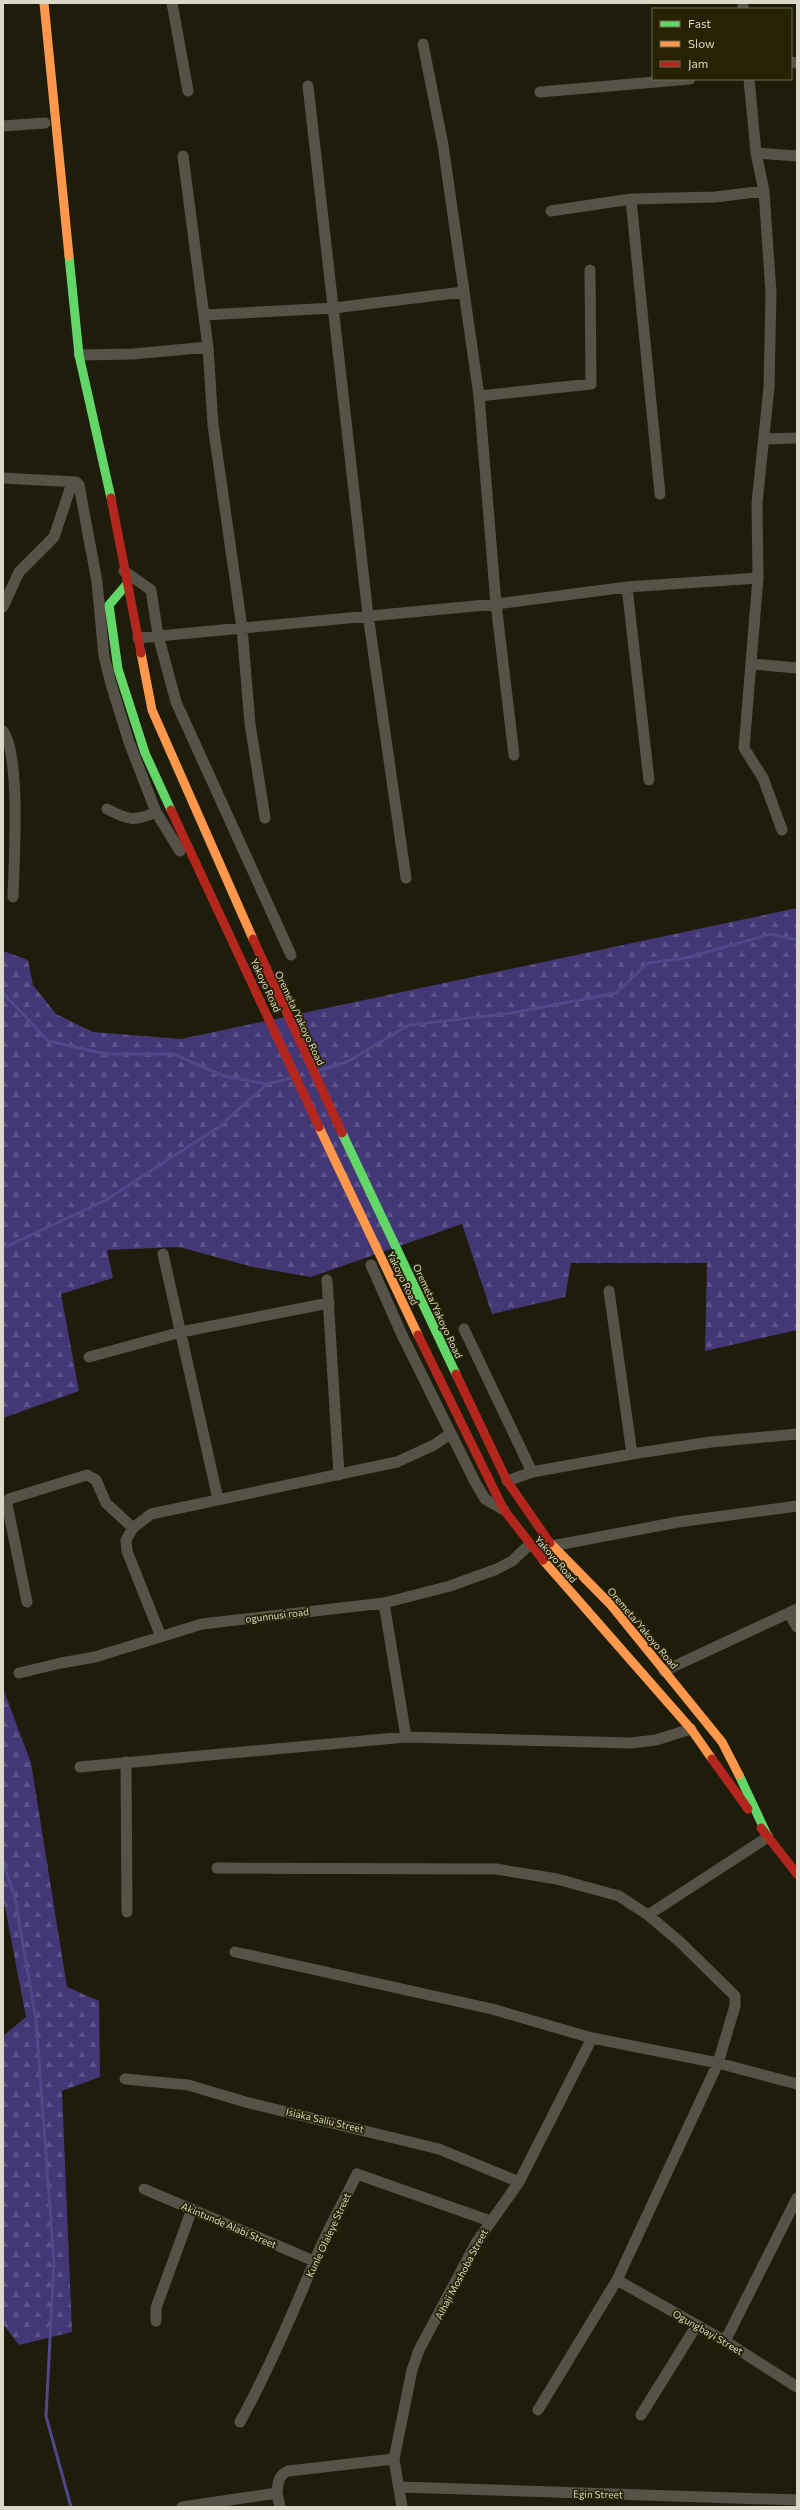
<svg xmlns="http://www.w3.org/2000/svg" width="800" height="2510" viewBox="0 0 800 2510" font-family="Commissioner,sans-serif">
<defs>
<pattern id="forest-firs" width="22" height="20" patternUnits="userSpaceOnUse"><rect width="22" height="20" fill="#433776"/><path d="M5 1l3.5 6h-7zM16 11l3.5 6h-7z" fill="#5e5388"/></pattern>
</defs>
<rect width="100%" height="100%" fill="#1e1c0a"/>
<path fill="url(#forest-firs)" d="M797,908V1096L795,1103L797,1111V1330L705,1351L707,1263H571L565,1297L492,1314L462,1224L311,1277L253,1267L179,1247L107,1250L113,1278L61,1294L79,1391L3,1418V951L28,960L33,985L56,1014L93,1032L181,1039Z
M3,1688L31,1763L67,1987L99,2001L100,2077L62,2091L72,2332L19,2345L3,2324V2036L26,2017L3,1897Z"/>
<g fill="none" stroke-linecap="round" stroke-linejoin="round">
<path stroke="#52478a" stroke-width="3" d="M3,993L48,1041L106,1054H173L224,1076L267,1084L291,1078
M317,1071L347,1062L409,1025L512,1013L616,993L648,963L686,958L771,934L797,940
M3,1248L106,1200L220,1126L267,1084
M3,1862L15,1898L36,2020L54,2262L46,2416L71,2507"/>
<path stroke="#555347" stroke-width="11" d="M172,3L188,91
M743,3V9
M423,44L443,145L479,396L496,604L514,755
M791,62L797,63
M749,79L756,153L764,191L771,293L769,387L757,503L758,578L744,748L763,778L782,830
M308,86L368,615L406,878
M540,92L690,79
M3,126L45,123
M756,153L797,156
M183,156L208,347L213,425L242,628L250,724L265,818
M631,199L660,494
M551,211L631,199L715,197L764,191
M204,315L334,308L463,292
M79,355L133,354L208,347
M479,396L591,384L590,270
M765,439L797,438
M3,478L76,482L79,485L97,582L104,656L111,684L129,742L156,812L180,851
M124,571L151,590L158,635L176,702L291,955
M627,587L649,780
M3,607L19,572L54,537L72,483
M138,638L496,604L627,587L758,578
M752,664L797,668
M3,731C21,755 14,863 13,897
M107,809C128,820 134,822 156,812
M163,1254L218,1499
M371,1265L402,1335L475,1482L485,1499L504,1510
M327,1280L339,1475
M609,1291L632,1454
M464,1329L532,1472
M89,1357L181,1332L329,1303
M507,1481L532,1472L632,1454L711,1442L797,1434
M552,1546L678,1522L797,1506
M27,1602L7,1504L9,1499L87,1475L96,1480L106,1503L133,1528
M384,1603L406,1737
M789,1613L797,1627
M161,1637L127,1551L126,1540L133,1528L151,1514L397,1462L434,1445L450,1434
M664,1671L797,1609
M19,1673L61,1663L95,1657L202,1624L384,1603L450,1586L497,1569L512,1561L529,1545
M126,1762L127,1912
M80,1767L406,1737L631,1743L656,1740L691,1729
M217,1868L496,1869L557,1879L619,1896L648,1915L680,1942L735,1996V2006L718,2063L617,2280L538,2410
M648,1915L768,1837
M235,1952L492,2009L592,2038L718,2063L797,2084
M125,2079L188,2085L249,2103L439,2149L519,2182
M144,2189L314,2261
M617,2280L725,2341L797,2387
M156,2321V2308L192,2209
M725,2341L797,2198
M641,2415L697,2325
M240,2422C269,2369 291,2318 314,2262C326,2232 343,2203 357,2174L490,2221
M400,2487L797,2500
M277,2493L280,2507
M182,2507L277,2493C278,2483 278,2475 288,2471L394,2459
M402,2507L394,2459L412,2370L419,2350L476,2243L519,2182L592,2038"/>
<path stroke="#63d668" stroke-width="9" d="M69,256L79,355L111,498
M127,584L109,605L118,669L145,753L171,810
M342,1133L456,1374
M739,1775L768,1837"/>
<path stroke="#ff974d" stroke-width="9" d="M44,3L69,256
M141,653L152,710L253,939
M319,1127L418,1335
M550,1543L610,1604L722,1742L739,1775
M543,1560L691,1729L712,1759"/>
<path stroke="#b3261e" stroke-width="9" d="M111,498L141,653
M171,810L319,1127
M253,939L342,1133
M418,1335L504,1510L543,1560
M456,1374L507,1481L550,1543
M712,1759L748,1809
M761,1828L797,1874"/>
</g>
<g text-anchor="middle" dominant-baseline="central" stroke-width="3.5" stroke-linejoin="round" paint-order="stroke">
<g font-size="10" fill="#dad8c6" stroke="#262202">
<text transform="translate(266 985) rotate(65)">Yakoyo Road</text>
<text transform="translate(300 1018) rotate(65)">Oremeta/Yakoyo Road</text>
<text transform="translate(403 1278) rotate(64)">Yakoyo Road</text>
<text transform="translate(438 1311) rotate(65)">Oremeta/Yakoyo Road</text>
<text transform="translate(556 1559) rotate(49)">Yakoyo Road</text>
<text transform="translate(277 1615) rotate(-7)">ogunnusi road</text>
<text transform="translate(643 1628) rotate(50)">Oremeta/Yakoyo Road</text>
<text transform="translate(325 2120) rotate(13)">Isiaka Saliu Street</text>
<text transform="translate(229 2225) rotate(23)">Akintunde Alabi Street</text>
<text transform="translate(328 2235) rotate(-65)">Kunle Olaleye Street</text>
<text transform="translate(461 2274) rotate(-62)">Alhaji Moshoba Street</text>
<text transform="translate(708 2332) rotate(30)">Ogungbayi Street</text>
<text transform="translate(598 2494) rotate(1)">Egin Street</text>
</g>
</g>
<rect width="800" height="2510" fill="none" stroke="#dad8c6" stroke-width="8"/>
<rect x="652" y="8" width="140" height="72" fill="#262202" stroke="#6e6b50"/>
<rect x="660" y="21" width="20" height="6" fill="#63d668" stroke="#6e6b50"/>
<text x="688" y="28" font-size="12" fill="#dad8c6">Fast</text>
<rect x="660" y="41" width="20" height="6" fill="#ff974d" stroke="#6e6b50"/>
<text x="688" y="48" font-size="12" fill="#dad8c6">Slow</text>
<rect x="660" y="61" width="20" height="6" fill="#b3261e" stroke="#6e6b50"/>
<text x="688" y="68" font-size="12" fill="#dad8c6">Jam</text>
</svg>
